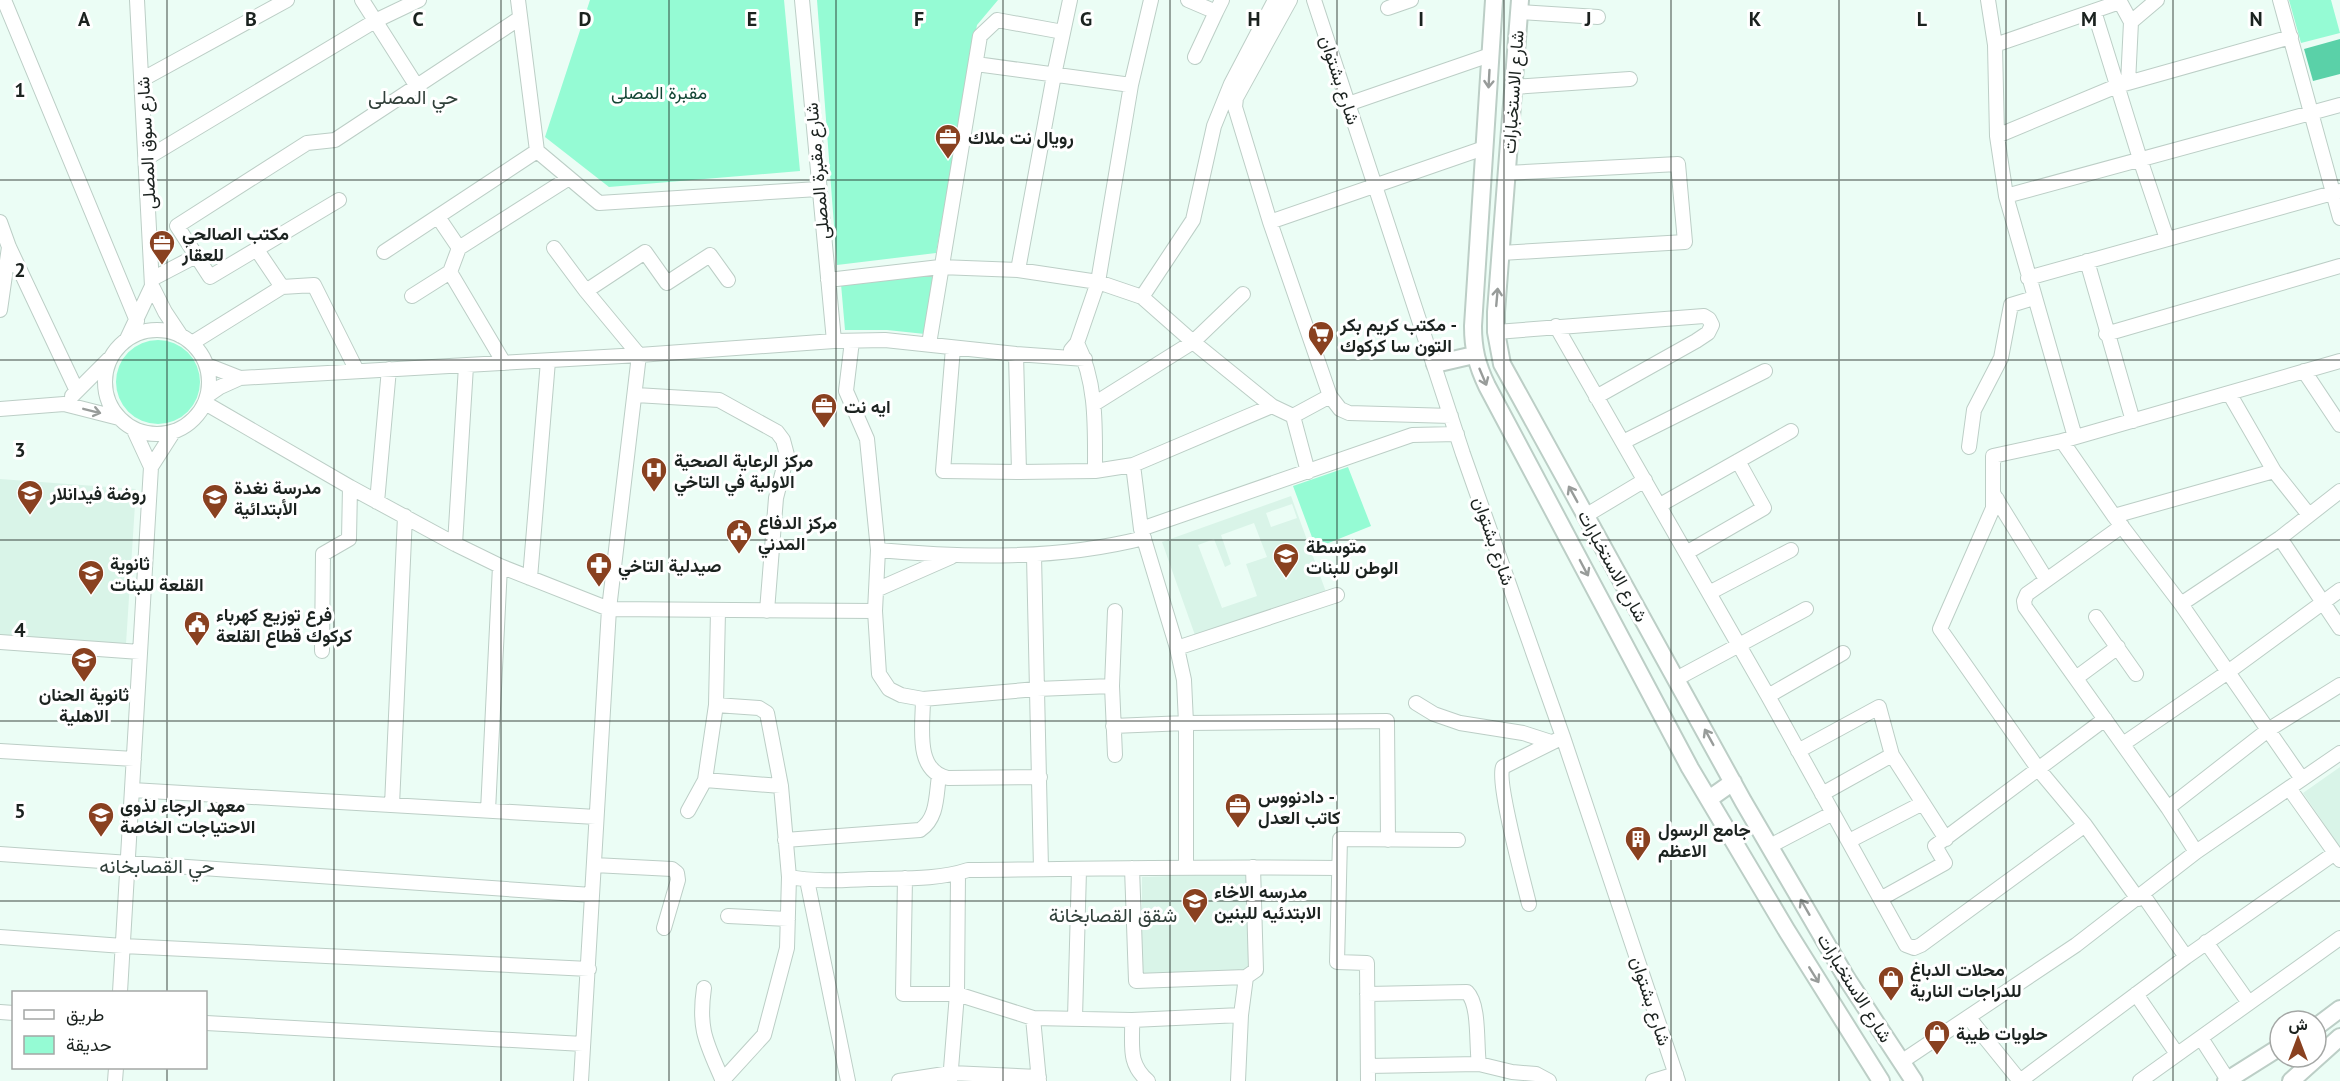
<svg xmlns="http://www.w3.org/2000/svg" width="2340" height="1081" viewBox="0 0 2340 1081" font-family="'PT Sans',Vazirmatn,sans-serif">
<rect width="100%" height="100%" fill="#ebfdf5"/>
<path fill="#d9f4e8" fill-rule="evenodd" d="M0,479L136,489L126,644L0,635Z
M1291,496L1326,592L1196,638L1162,542ZM1292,504L1297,518L1271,527L1266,513ZM1254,523L1267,557L1246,564L1257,596L1222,608L1198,545L1214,539L1225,567L1231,564L1221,535Z
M2340,767V847L2303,793Z
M1248,873L1249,970L1142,974V877Z"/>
<path fill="#95fbd4" d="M590,0H784L800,171L609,187L545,137Z
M817,0H998L977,25L936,253L837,265Z
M2289,0H2331L2340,33L2301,43Z
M934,272L925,334L887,330H845L841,284Z
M116 382a42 42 0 1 1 84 0a42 42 0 1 1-84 0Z
M1348,467L1371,526L1316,548L1293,486Z"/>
<path fill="#5ad1a8" d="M2340,39V74L2313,81L2304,49Z"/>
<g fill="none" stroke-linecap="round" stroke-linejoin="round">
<g stroke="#bccec6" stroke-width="16">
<path id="minor" d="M4,0L137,321
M362,0L416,85
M518,0L537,151L599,203L818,189
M802,0L834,341
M1188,0L1216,12L1222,0
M1290,0L1236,98L1235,107L1270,222L1330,396L1340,409L1349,413L1451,416
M1314,0L1463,454L1563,737L1678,1081
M1988,0L1995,45L1997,136L2006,196L2075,437
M2119,0L2131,22L2128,83
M2280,0L2340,218
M1388,8L1411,0
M2094,11L2140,159L2167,239
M1519,12L1598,17
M2131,22L2157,0
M1995,45L2120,2
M1195,57L1216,12
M976,64L1131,85
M143,79L287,0
M1513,87L1630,79
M1348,104L1490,55
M1997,136L2117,86L2291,37
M147,158L375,21L419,0
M2006,196L2340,105
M339,200L210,277L177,226L307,143L335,140L520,18
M438,217L459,248
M0,222L9,247L77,391
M1270,222L1484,148
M554,248L586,291L639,355L609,609L581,1081
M257,250L282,287
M384,252L537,151
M1501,253L1685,242L1678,164L1507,173
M2087,261L2133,421
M1018,270L1054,75L1070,0
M450,272L504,363
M2028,278L2340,191
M152,279L196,256
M828,280L940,267L1018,270L1098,282L1142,297L1193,342L1272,406L1293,416L1330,396
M152,286L165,312L181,336
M586,291L645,252L667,283L710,255L728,280
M412,296L450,272L459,248L569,178
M1142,297L1193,220L1214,126L1231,84L1275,0
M0,310L9,247
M1556,326L1768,696L1906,945L1914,948L1921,945L2085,825
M105 382a52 52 0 1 1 104 0a52 52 0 1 1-104 0Z
M1496,332L1704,316L1709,319L1712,325L1708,333L1696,341L1596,397
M2106,334L2340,266
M127,339L152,286L137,0
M852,341L846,391L867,439L878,550L875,611L879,674L889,689L901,695L923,699L1037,689L1112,686
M192,343L282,287L314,285L357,371
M929,344L980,36L997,20L1063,32
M953,348L943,471L1019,472L1095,471C1095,427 1097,383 1077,343
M1071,350L1077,343L1098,282L1131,85L1151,0
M1016,354L1019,472
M207,365L240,378
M2304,371L2340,425
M2229,393L2274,471L2309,515
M636,395L719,400L777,432L783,440L787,455L776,498L767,611
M72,396L109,359
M207,396L220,387L240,378L639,355L834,341L885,340L1016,354L1085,359
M205,403L350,487L455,544L500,566L609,609L875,611
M1094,404L1193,342L1243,294
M0,409L64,404L119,418
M1293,416L1308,472
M2062,441L2114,516L2181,604L2302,779
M1623,442L1765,371
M1969,447L1974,410L2001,358L2011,305L2034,298
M1133,465L1272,406
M151,467L174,431
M1095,471L1133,465L1141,529L1177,648L1184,680L1186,723V867
M1994,495L2046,579
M1997,499L1940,629L2039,770L2085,825L2138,899
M377,502L389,369
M1660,505L1791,431
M1993,507V456L2062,441L2340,361
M1585,516L1645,480
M2114,516L2274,471
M2122,526L2027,594L2024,601L2025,607L2168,808L2196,852
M1141,529L1412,435L1457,434
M2280,538L2340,628
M455,544L466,366
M878,550C967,558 1057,560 1144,538
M1686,553L1764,508L1738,461
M1034,556L1041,869
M530,578L548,361
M876,590L951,557
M1709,593L1791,550
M2181,604L2280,538L2340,491
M1115,611L1112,686L1115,755
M2096,617L2136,674
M0,642L140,652
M1177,648L1337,595
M322,651L323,554L349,539L350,487
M2076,678L2118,647
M1676,679L1806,609
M1768,696L1843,653
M923,699C923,725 914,771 948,778L1040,777
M1416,703L1434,714L1460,723L1523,733L1551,742
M716,705L759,708L767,713L781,786L789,877L787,948L764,1035L722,1081
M1113,726L1186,723L1387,721L1388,840
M2123,744L2228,672L2340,590
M0,751L134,759
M1798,751L1879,707L1892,755L1946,839
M705,780L781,786
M2289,788L2340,860
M132,790L596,817
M1822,794L1892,755
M392,805L405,516
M2168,808L2268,730L2340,685
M488,811L500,566
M688,811L705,780L716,705L718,611
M785,840L920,830C938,818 936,795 939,776
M1849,841L1923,803
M1770,846L1833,813
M0,854L592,895
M594,865L672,869L677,873L678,880L664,928
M1132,868L1136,981L1246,977L1256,970L1253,867
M789,877C816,882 843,880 869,879C901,878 938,880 968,870C1092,869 1216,866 1339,868
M905,878L903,994H957L1033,1018L1132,1020L1241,1015
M807,880L848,1081
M2143,895L2186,957
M1882,898L1945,863L1935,846L2105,719
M1529,904C1524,883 1496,780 1503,767L1563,737
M728,916L788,919
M0,937L123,946L589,969
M2206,942L2249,1003
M704,988C698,1029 706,1042 722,1079
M120,992L151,467L133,428
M1367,994L1467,992C1480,1005 1476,1045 1479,1064L1512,1072L1536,1074L1549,1081
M2136,994L2177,1054
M0,1012L14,1013
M1033,1018L1039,1081
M1075,1018L1079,870
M1969,1018L2020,1081
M1132,1020C1133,1045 1127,1063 1148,1081
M206,1023L583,1044
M2201,1038L2228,1080
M1901,1062L2076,945L2196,852L2340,753
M1368,1066L1479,1064
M115,1081L116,1068
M899,1081L951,1073L1039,1077
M950,1081L957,994L958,874
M1238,1081L1241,1015L1246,977
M1368,1081L1367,963L1337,962L1340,839L1458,840
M1653,1081L1676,1074
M2020,1081L2186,957L2335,853
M2140,1081L2340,938"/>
</g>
<g stroke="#bccec6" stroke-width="20">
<path id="major" d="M1494,0L1473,326C1473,349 1477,365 1487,386L1690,768L1787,931L1881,1081
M1520,0L1496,312V332L1502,364L1743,801L1847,979L1914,1081
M1435,364L1474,355
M1709,799L1733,782
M2316,1027L2340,1009
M2226,1081L2280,1047
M2291,1081L2340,1037"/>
</g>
<use href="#minor" stroke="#fff" stroke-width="14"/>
<use href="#major" stroke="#fff" stroke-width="16"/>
</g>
<defs><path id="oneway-shaft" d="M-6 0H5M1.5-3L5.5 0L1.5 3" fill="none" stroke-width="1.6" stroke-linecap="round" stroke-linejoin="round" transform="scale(1.5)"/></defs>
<g stroke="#989c9a">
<use href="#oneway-shaft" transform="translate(1489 79) rotate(93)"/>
<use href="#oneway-shaft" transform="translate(1497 297) rotate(-85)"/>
<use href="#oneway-shaft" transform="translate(1483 377) rotate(67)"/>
<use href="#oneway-shaft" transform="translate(92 411) rotate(14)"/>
<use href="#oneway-shaft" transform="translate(1573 494) rotate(-119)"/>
<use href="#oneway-shaft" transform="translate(1584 568) rotate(62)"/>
<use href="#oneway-shaft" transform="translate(1709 737) rotate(-119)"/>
<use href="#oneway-shaft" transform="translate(1805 907) rotate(-120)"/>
<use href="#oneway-shaft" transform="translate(1814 975) rotate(58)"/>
</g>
<path fill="none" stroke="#1b221f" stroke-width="1.5" stroke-opacity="0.55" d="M167,0V992M334,0V1081M501,0V1081M669,0V1081M836,0V1081M1003,0V1081M1170,0V1081M1337,0V1081M1504,0V1081M1671,0V1081M1839,0V1081M2006,0V1081M2173,0V1081M0,180H2340M0,360H2340M0,540H2340M0,721H2340M0,901H2340M167,1068V1081"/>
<defs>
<g id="office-pin" transform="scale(1.35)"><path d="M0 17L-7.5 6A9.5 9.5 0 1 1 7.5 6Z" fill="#894120" stroke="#fff"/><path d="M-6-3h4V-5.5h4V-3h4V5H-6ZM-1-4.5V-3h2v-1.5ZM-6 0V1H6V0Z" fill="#fff"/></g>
<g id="supermarket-pin" transform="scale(1.35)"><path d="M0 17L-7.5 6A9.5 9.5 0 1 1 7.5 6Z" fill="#894120" stroke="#fff"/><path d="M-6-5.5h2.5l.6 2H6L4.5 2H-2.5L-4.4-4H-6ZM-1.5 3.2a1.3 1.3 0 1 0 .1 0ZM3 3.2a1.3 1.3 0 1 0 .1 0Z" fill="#fff"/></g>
<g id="hospital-pin" transform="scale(1.35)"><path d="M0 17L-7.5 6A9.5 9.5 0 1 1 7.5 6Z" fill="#894120" stroke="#fff"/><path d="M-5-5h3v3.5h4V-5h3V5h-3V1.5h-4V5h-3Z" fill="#fff"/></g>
<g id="school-pin" transform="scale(1.35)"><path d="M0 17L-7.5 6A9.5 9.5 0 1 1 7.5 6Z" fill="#894120" stroke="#fff"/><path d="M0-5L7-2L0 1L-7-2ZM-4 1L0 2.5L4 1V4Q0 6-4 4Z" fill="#fff"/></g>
<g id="civic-pin" transform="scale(1.35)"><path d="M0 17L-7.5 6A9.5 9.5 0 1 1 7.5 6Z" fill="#894120" stroke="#fff"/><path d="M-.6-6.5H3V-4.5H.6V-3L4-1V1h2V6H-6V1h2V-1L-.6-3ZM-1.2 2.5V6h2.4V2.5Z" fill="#fff"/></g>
<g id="pharmacy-pin" transform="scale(1.35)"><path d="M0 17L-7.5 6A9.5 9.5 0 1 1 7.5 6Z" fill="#894120" stroke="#fff"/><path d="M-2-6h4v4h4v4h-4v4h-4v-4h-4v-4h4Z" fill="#fff"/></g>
<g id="building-pin" transform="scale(1.35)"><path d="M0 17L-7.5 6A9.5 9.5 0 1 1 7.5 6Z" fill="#894120" stroke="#fff"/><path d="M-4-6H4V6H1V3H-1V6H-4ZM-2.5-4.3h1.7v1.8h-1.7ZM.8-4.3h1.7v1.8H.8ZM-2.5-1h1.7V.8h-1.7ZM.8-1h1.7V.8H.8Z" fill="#fff"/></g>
<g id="shop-pin" transform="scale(1.35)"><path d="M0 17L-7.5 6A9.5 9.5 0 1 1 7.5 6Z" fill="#894120" stroke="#fff"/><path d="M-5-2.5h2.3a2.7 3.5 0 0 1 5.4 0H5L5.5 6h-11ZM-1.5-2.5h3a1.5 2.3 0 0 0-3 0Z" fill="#fff"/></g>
</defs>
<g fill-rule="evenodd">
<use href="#office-pin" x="948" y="137"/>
<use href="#office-pin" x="162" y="243"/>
<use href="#supermarket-pin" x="1321" y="334"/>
<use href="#office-pin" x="824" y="406"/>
<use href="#hospital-pin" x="654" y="470"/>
<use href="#school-pin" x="30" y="493"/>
<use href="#school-pin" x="215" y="497"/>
<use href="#civic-pin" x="739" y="532"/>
<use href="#school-pin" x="1286" y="556"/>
<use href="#pharmacy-pin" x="599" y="565"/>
<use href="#school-pin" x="91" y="573"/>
<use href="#civic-pin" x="197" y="624"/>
<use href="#school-pin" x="84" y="660"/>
<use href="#office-pin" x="1238" y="806"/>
<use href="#school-pin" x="101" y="815"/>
<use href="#building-pin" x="1638" y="839"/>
<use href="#school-pin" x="1195" y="901"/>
<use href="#shop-pin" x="1891" y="979"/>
<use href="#shop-pin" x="1937" y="1033"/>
</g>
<g text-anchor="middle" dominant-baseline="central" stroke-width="6" stroke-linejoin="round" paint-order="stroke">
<g font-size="18" fill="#1b221f" stroke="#fff">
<text transform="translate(1340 80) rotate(72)">شارع بشتوان</text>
<text transform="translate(1513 92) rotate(-86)">شارع الاستخبارات</text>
<text transform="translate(146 143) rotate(-93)">شارع سوق المصلى</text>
<text transform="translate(817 171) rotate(-95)">شارع مقبرة المصلى</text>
<text transform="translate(1494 541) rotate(71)">شارع بشتوان</text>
<text transform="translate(1613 566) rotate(61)">شارع الاستخبارات</text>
<text transform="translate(1855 988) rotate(58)">شارع الاستخبارات</text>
<text transform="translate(1651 1001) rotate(72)">شارع بشتوان</text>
</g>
<g font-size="18" fill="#134635" stroke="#fff">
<text x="659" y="92">مقبرة المصلى</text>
</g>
<g font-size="18" font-weight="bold" fill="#1b221f" stroke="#fff" text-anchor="start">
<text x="968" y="137">رويال نت ملاك</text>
<text x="182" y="233">مكتب الصالحي<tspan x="182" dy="21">للعقار</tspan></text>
<text x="1340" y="324">مكتب كريم بكر -<tspan x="1340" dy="21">التون سا كركوك</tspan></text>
<text x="844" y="406">ايه نت</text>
<text x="674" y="460">مركز الرعاية الصحية<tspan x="674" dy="21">الاولية في التاخي</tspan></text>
<text x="234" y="487">مدرسة نغدة<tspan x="234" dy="21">الأبتدائية</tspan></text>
<text x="50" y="493">روضة فيدانلار</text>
<text x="758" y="522">مركز الدفاع<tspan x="758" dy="21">المدني</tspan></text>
<text x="1306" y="546">متوسطة<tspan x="1306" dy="21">الوطن للبنات</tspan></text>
<text x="110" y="563">ثانوية<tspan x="110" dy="21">القلعة للبنات</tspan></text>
<text x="618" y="565">صيدلية التاخي</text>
<text x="216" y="614">فرع توزيع كهرباء<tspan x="216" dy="21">كركوك قطاع القلعة</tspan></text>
<text x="84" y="694" text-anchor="middle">ثانوية الحنان<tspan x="84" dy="21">الاهلية</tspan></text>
<text x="1258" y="796">دادنووس -<tspan x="1258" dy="21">کاتب العدل</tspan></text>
<text x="120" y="805">معهد الرجاء لذوي<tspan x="120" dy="21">الاحتياجات الخاصة</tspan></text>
<text x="1658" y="829">جامع الرسول<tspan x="1658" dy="21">الاعظم</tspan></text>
<text x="1214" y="891">مدرسه الاخاء<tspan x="1214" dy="21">الابتدئيه للبنين</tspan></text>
<text x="1910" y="969">محلات الدباغ<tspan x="1910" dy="21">للدراجات النارية</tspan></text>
<text x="1956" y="1033">حلويات طيبة</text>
</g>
<g font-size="20" fill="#303f39" stroke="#fff">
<text x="413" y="97">حي المصلى</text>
<text x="157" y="866">حي القصابخانه</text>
<text x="1113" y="915">شقق القصابخانة</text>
</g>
</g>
<g font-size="20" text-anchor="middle" font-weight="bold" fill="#1b221f" stroke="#fff" stroke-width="6" stroke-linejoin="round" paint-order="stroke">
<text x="84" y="26">A</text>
<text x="251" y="26">B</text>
<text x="418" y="26">C</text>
<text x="585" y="26">D</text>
<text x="752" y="26">E</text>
<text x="919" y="26">F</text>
<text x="1086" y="26">G</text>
<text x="1254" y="26">H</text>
<text x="1421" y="26">I</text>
<text x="1588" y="26">J</text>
<text x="1755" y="26">K</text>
<text x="1922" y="26">L</text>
<text x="2089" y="26">M</text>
<text x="2256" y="26">N</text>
<text x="20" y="97">1</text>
<text x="20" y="277">2</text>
<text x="20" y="457">3</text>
<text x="20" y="637">4</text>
<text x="20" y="818">5</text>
</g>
<rect x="12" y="991" width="195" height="78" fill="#ffffff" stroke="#a4a7a5" stroke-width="1.5"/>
<rect x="24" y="1010" width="30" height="9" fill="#ffffff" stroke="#a4a7a5" stroke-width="1.5"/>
<text x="66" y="1021" font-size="18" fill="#1b221f">طريق</text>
<rect x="24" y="1036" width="30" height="18" fill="#95fbd4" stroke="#a4a7a5" stroke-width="1.5"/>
<text x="66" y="1051" font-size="18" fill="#1b221f">حديقة</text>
<g transform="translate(2298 1039)"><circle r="28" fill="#ffffff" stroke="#a4a7a5" stroke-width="1.5"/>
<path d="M0-4.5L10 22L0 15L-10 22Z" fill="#894120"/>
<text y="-9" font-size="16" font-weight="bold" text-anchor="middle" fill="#1b221f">ش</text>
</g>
</svg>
